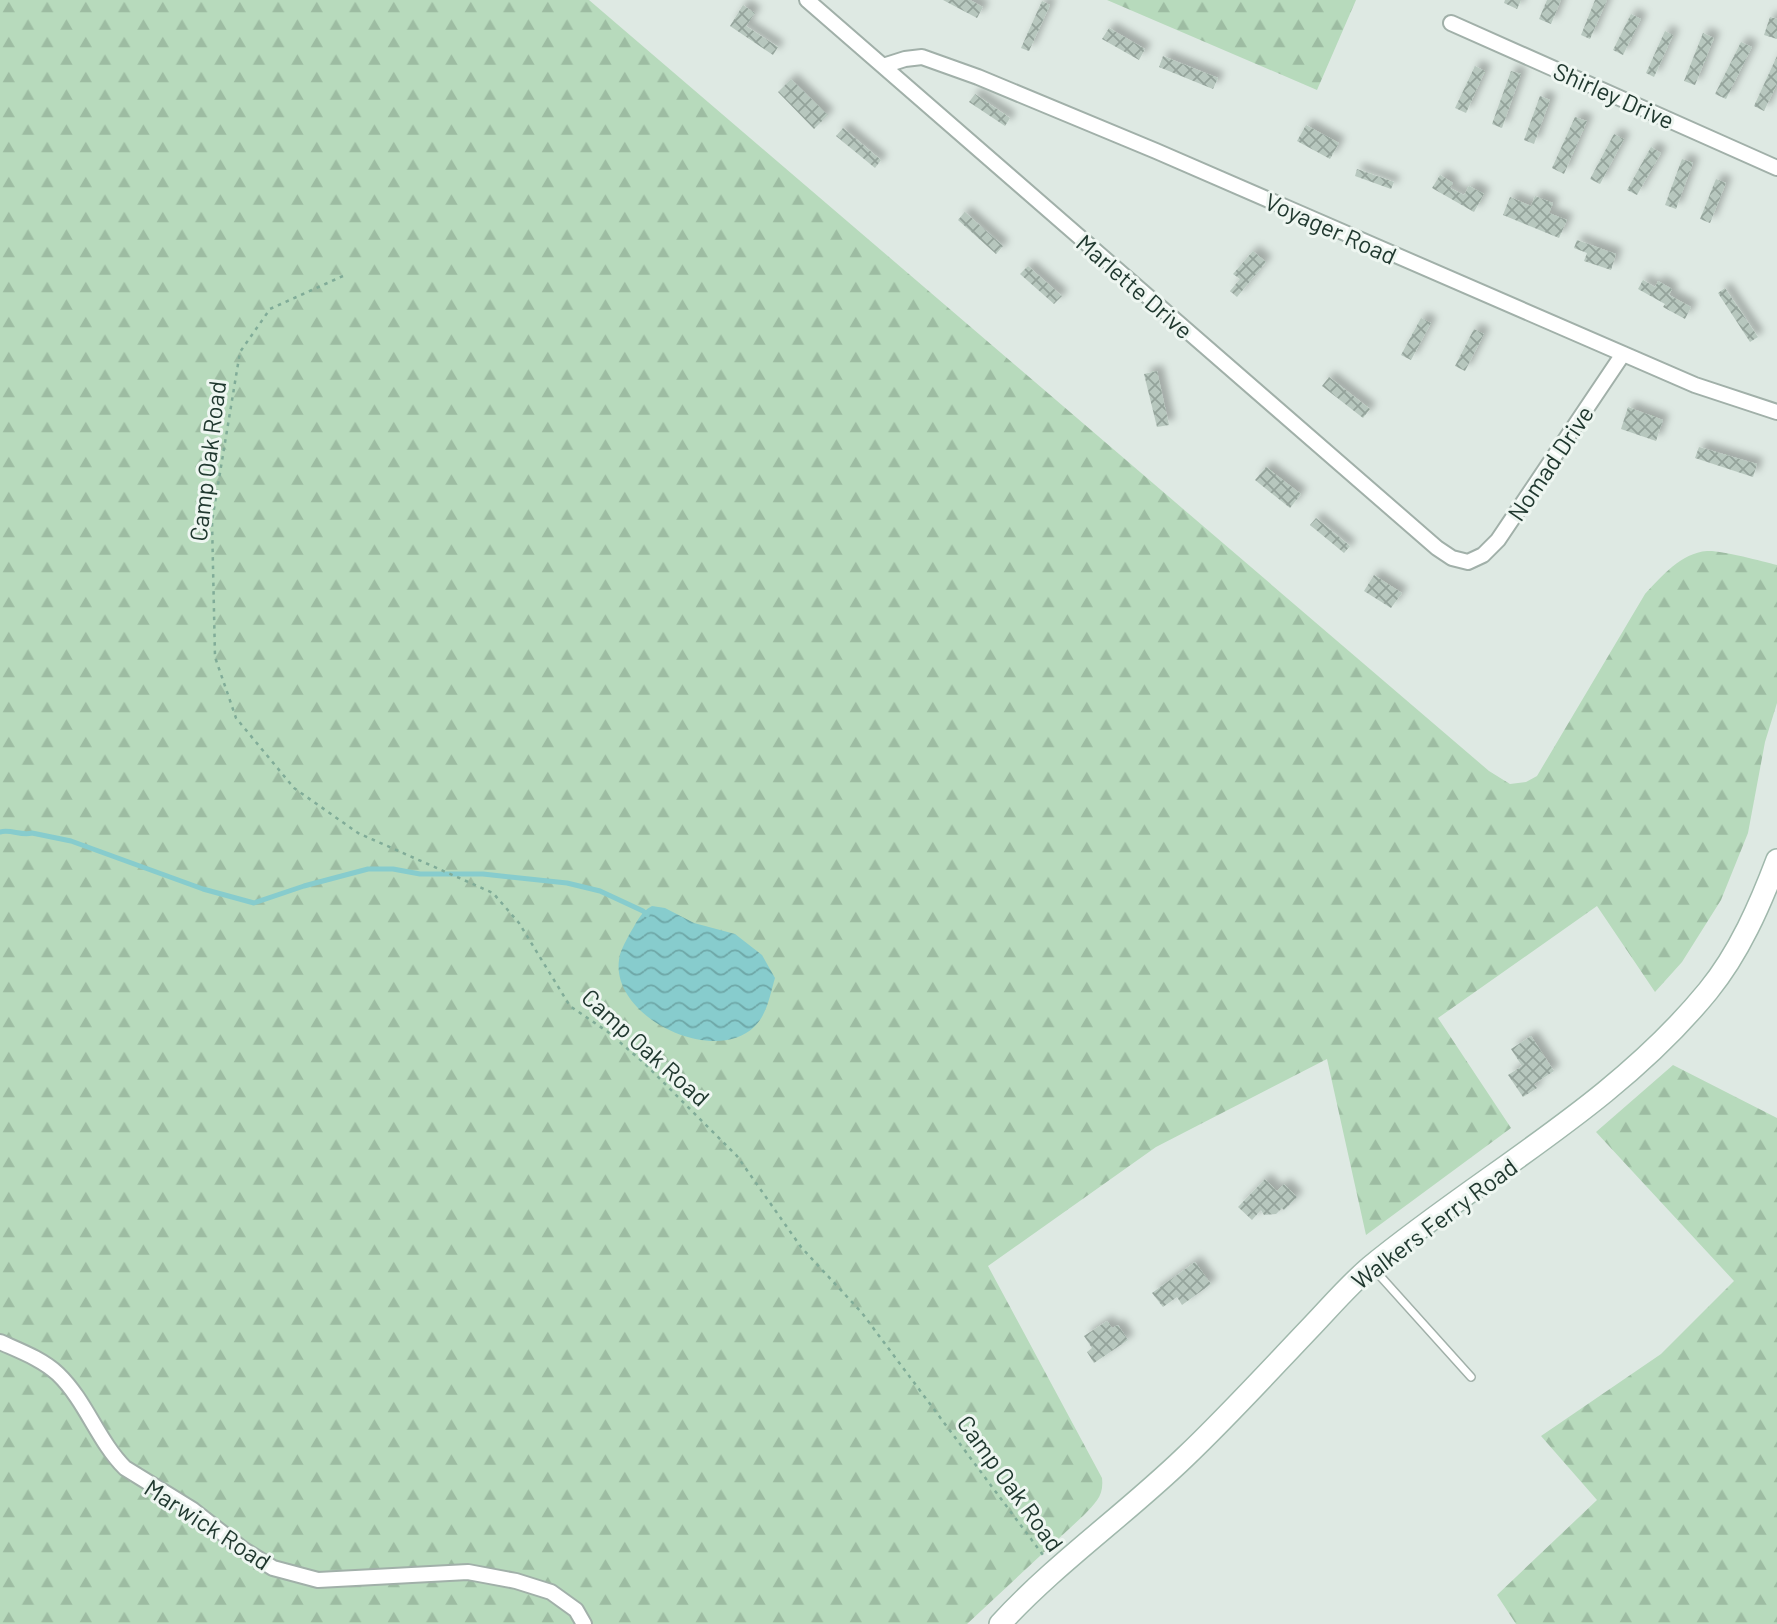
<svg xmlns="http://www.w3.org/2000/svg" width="1777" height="1624" viewBox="0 0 1777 1624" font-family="Barlow,sans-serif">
<defs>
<pattern id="forest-firs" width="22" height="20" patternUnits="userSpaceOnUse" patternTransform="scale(1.75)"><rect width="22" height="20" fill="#b7dabc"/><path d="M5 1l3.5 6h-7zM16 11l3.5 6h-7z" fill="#9dbca2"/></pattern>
<pattern id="water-waves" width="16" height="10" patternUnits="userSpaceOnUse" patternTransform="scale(1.75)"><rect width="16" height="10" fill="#87cccd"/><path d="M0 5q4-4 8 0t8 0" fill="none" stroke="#6ea7a7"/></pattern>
<pattern id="building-cross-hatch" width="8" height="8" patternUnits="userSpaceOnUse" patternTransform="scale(1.75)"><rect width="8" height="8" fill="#b7c7be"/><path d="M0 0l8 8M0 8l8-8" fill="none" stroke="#94a39b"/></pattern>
<filter id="shadow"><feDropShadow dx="6" dy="-6" stdDeviation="3.5" flood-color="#0004"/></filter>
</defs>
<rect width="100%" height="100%" fill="#dee9e3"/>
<path fill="url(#forest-firs)" d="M0,0H589L1489,771L1510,784L1526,782L1537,776L1645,594C1662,576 1681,553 1707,551C1721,550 1761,561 1777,565V703L1765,742L1748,833L1721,900L1682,962L1655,992L1597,906L1438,1018L1511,1128L1366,1235L1327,1059L1156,1147L988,1266L1102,1478C1104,1496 1096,1502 1084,1515L967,1624H0Z
M1107,0H1356L1317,90Z
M1673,1065L1777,1118V1624H1516L1497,1595L1597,1500L1541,1436L1661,1354L1734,1281L1596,1132Z"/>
<path fill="url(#water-waves)" d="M652,906L665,908L694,923L735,934L762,955L775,978C770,995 767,1015 754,1027C713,1066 611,1017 619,960C620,951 625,943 629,935C636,924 640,912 652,906Z"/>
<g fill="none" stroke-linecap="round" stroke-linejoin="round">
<path stroke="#87cccd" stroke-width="5" d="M0,832C11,829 21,836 32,833L71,841L203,889L254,903L304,886L368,869H393L420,874H483L567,883L600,891L643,911L647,915"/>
</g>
<path fill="url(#building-cross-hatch)" filter="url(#shadow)" d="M943,0H970L983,7L977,18Z
M1505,0H1521L1517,9L1504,3Z
M1547,0H1561L1551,24L1539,19Z
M1595,0H1607L1590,39L1581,35Z
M1042,1L1050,5L1029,51L1021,48Z
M743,5L755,13L746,26L778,47L773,55L730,26Z
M1631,14L1641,19L1623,55L1613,50Z
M1770,17L1777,19V39L1764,35Z
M1109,28L1145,49L1139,60L1102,39Z
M1665,31L1673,35L1654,77L1646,73Z
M1703,33L1714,38L1695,85L1684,81Z
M1741,42L1752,47L1726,99L1715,94Z
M1163,56L1218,78L1213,89L1159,67Z
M1777,56V84L1764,111L1754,106Z
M1475,66L1485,71L1466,113L1455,108Z
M1511,71L1521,74L1502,128L1492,124Z
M791,79L828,115L814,129L778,92Z
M975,94L1010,118L1005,126L969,102Z
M1540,96L1550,100L1534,144L1524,140Z
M1575,117L1587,121L1564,174L1552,168Z
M1306,125L1339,143L1330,159L1297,141Z
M843,128L881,160L875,168L836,136Z
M1614,134L1624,139L1600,184L1590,179Z
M1651,147L1661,153L1637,195L1627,190Z
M1682,159L1693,163L1676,209L1665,205Z
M1357,169L1394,182L1391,189L1355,176Z
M1440,175L1453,183L1450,188L1464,195L1469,186L1484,194L1474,212L1432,188Z
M1716,179L1726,183L1710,223L1700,219Z
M1535,196L1553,203L1549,213L1567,220L1559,238L1503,215L1510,197L1531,206Z
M965,212L1003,246L996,254L958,220Z
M1577,240L1616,254L1611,270L1584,261L1587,253L1574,248Z
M1253,251L1266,262L1237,297L1230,291L1240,279L1233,274Z
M1028,266L1062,296L1054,304L1020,274Z
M1643,280L1655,287L1658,281L1672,289L1669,295L1691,307L1685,319L1663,307L1665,304L1638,289Z
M1725,288L1758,337L1750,342L1718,293Z
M1421,318L1431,323L1411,360L1401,355Z
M1474,329L1484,334L1465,371L1455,366Z
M1157,371L1169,425L1157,427L1144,374Z
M1329,377L1370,409L1363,418L1322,386Z
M1628,407L1663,420L1656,441L1621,429Z
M1699,447L1757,464L1753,477L1695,458Z
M1266,467L1301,494L1290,508L1255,480Z
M1316,518L1350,546L1344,553L1310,525Z
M1374,575L1402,593L1391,608L1364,591Z
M1531,1036L1554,1071L1534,1084L1537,1088L1523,1097L1508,1075L1522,1066L1511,1049Z
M1265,1179L1277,1191L1284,1184L1297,1197L1284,1210L1282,1208L1276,1214L1264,1215L1261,1210L1252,1220L1238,1207Z
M1195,1262L1211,1284L1182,1305L1177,1297L1163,1307L1152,1293Z
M1107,1321L1112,1328L1118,1325L1128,1340L1094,1363L1087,1352L1092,1348L1084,1336Z"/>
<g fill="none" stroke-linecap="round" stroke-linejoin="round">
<g stroke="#a1b0a9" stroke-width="10">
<path id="lane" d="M1372,1267L1471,1377"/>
</g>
<g stroke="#a1b0a9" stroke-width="18">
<path id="street" d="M807,0L1437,548L1452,558L1468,562L1483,555L1498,540L1623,354
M1451,23L1777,168
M883,66L905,59L922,57L978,77L1156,151L1695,385L1777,412
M0,1342C20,1351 42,1359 58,1374C86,1401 98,1441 125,1468L193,1510L244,1550L273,1568L318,1580L468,1572L516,1581L551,1592L576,1610L584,1624"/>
</g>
<g stroke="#a0b8ac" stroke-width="24">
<path id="secondary" d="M1000,1624C1056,1563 1125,1515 1185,1457C1229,1415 1270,1370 1312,1326C1331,1306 1349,1285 1370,1267C1483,1174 1614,1106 1708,991C1739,953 1760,905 1777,860"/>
</g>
<path stroke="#80ac98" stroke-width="2.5" stroke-dasharray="3.5 5" stroke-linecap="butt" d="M343,276L270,309L240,352L212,521L215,657L236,718L294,788L358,833L493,893L519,923L570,1006L608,1032L644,1063L737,1156L801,1247L862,1313L1043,1555"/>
<use href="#lane" stroke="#fff" stroke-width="7"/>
<use href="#street" stroke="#fff" stroke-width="14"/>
<use href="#secondary" stroke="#fff" stroke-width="21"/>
</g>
<g text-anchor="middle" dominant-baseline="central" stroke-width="6" stroke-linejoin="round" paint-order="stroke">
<g font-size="24" fill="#20382f" stroke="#eef6f1">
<text transform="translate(1614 95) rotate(24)">Shirley Drive</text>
<text transform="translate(1331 228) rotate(24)">Voyager Road</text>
<text transform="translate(1135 286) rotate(41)">Marlette Drive</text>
<text transform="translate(207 461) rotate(-83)">Camp Oak Road</text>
<text transform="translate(1550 463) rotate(-56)">Nomad Drive</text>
<text transform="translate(646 1047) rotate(42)">Camp Oak Road</text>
<text transform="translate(1434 1223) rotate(-37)">Walkers Ferry Road</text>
<text transform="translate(1011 1483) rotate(54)">Camp Oak Road</text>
<text transform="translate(208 1524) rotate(33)">Marwick Road</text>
</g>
</g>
</svg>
